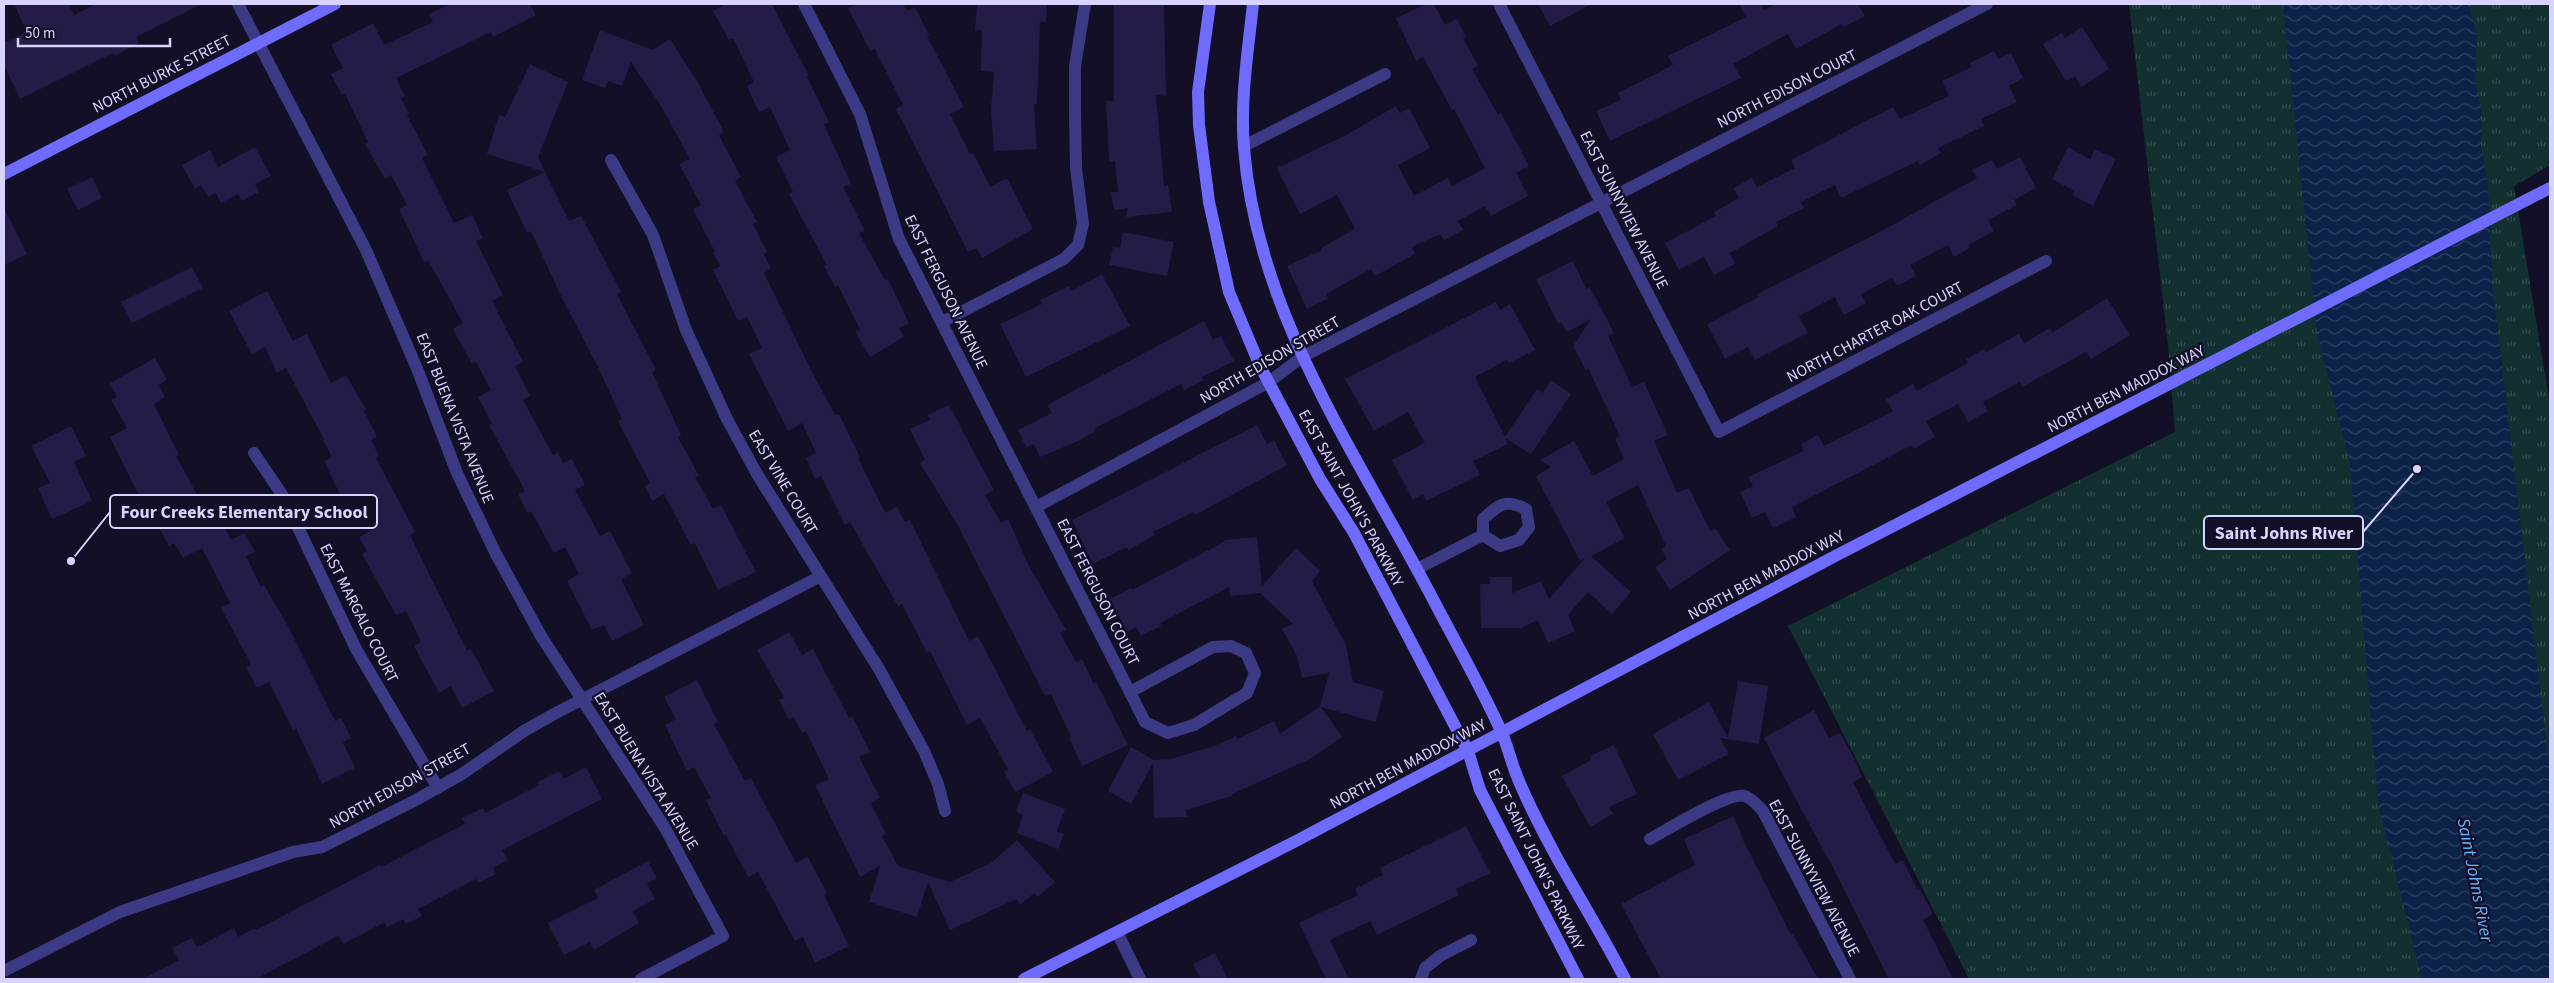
<svg xmlns="http://www.w3.org/2000/svg" width="2554" height="983" viewBox="0 0 2554 983" font-family="'Source Sans 3',sans-serif">
<defs>
<pattern id="grass-tufts" width="24" height="20" patternUnits="userSpaceOnUse" patternTransform="scale(1.25)"><rect width="24" height="20" fill="#12302f"/><path d="M3 7l-1-3M5 7V3M7 7l1-3M15 17l-1-3M17 17v-4M19 17l1-3" fill="none" stroke="#344d4e"/></pattern>
<pattern id="water-waves" width="16" height="10" patternUnits="userSpaceOnUse" patternTransform="scale(1.25)"><rect width="16" height="10" fill="#0c2248"/><path d="M0 5q4-4 8 0t8 0" fill="none" stroke="#2f4163"/></pattern>
</defs>
<rect width="100%" height="100%" fill="#130f26"/>
<path fill="url(#grass-tufts)" d="M2129,4H2550V165L2514,186L2550,405V979H1969L1788,626L2175,432L2168,345Z"/>
<path fill="url(#water-waves)" d="M2283,4H2469L2477,36L2475,79L2481,107V146L2488,185L2492,281L2550,775V979H2422L2378,804L2350,463L2317,335Z"/>
<path fill="#241b47" d="M14,4H69L74,15L96,4H202L136,37L139,43L115,56L113,53L20,99L4,65V43L27,32Z
M450,4H530L536,15L493,37L491,32L396,78L405,96L401,98L409,114L407,115L428,155L422,158L454,223L472,215L483,238L476,241L503,295L492,301L523,362L515,366L530,396L523,400L553,455L558,452L563,463L572,459L585,485L575,490L600,536L610,531L632,573L621,579L644,625L612,641L604,625L592,630L567,581L579,574L565,547L554,553L531,511L527,513L518,494L525,491L489,425L492,424L478,397L491,390L476,362L472,364L453,329L463,323L428,260L424,262L399,209L407,205L391,175L385,179L365,144L368,142L345,94L342,95L331,74L343,68L331,45L373,23L384,45L433,22L429,14Z
M726,4H772L809,76L807,77L829,122L824,124L851,184L843,187L865,231L859,233L885,280L888,279L909,323L899,328L904,337L870,357L855,331L860,329L838,285L835,287L824,266L827,265L789,194L793,192L776,157L790,150L770,107L759,112L747,86L754,82L733,38L729,40L713,11Z
M857,4H903L907,11L915,7L929,35L927,36L964,107L950,114L970,154L973,153L990,187L1007,178L1033,229L982,258L977,248L968,252L896,109L903,105L875,49L870,51L848,8Z
M977,4H1047L1046,22H1040L1037,104H1034L1037,149L994,151L991,110L994,72L981,71L982,30H975Z
M1114,4H1164L1166,96L1156,95L1164,186L1168,185L1172,212L1126,217L1128,208L1114,210L1111,192H1118L1115,161L1109,162L1106,101H1114Z
M1426,4H1434L1445,25L1457,19L1466,37L1463,38L1478,66L1472,69L1498,115L1501,113L1529,166L1516,173L1528,196L1491,216L1485,206L1458,221L1463,230L1444,240L1440,234L1412,247L1415,254L1375,276L1371,269L1326,294L1329,298L1307,309L1287,266L1322,250L1321,248L1355,229L1337,195L1300,214L1277,168L1346,135L1396,106L1400,113L1409,108L1430,148L1398,165L1414,196L1448,178L1452,186L1485,168L1454,109L1452,110L1423,57L1416,61L1396,18Z
M1538,4H1592L1550,26Z
M1739,4H1761L1764,10L1776,4H1858L1865,16L1843,27L1842,24L1796,49L1788,34L1733,64L1741,78L1610,141L1596,111L1621,100L1618,93L1673,65L1668,56L1746,17Z
M2082,27L2109,69L2081,87L2075,76L2066,81L2043,44L2062,33L2065,38Z
M600,30L653,50L670,39L697,81L724,132L719,135L741,177L735,181L757,222L753,224L767,252L764,254L771,269L764,273L810,368L835,415L839,414L860,457L858,458L885,513L897,507L905,522L910,520L969,641L978,636L1027,731L1030,729L1053,772L1015,792L1004,771L1008,769L980,718L967,725L930,651L927,653L902,604L898,606L850,522L845,525L821,476L815,479L806,458L816,453L802,423L788,431L749,354L762,348L747,317L738,321L713,270L720,266L713,253L715,252L693,209L701,205L679,164L690,159L661,106L631,62L622,86L608,81L605,88L582,80Z
M1994,51L1998,59L2011,53L2023,78L2009,86L2017,102L1981,119L1984,126L1938,148L1941,153L1920,165L1918,161L1841,198L1835,185L1801,202L1804,208L1776,222L1778,226L1730,253L1735,264L1714,275L1704,257L1679,270L1665,243L1716,216L1714,212L1739,198L1734,188L1752,178L1757,187L1795,168L1791,160L1893,107L1900,119L1949,96L1942,81L1972,67L1970,63Z
M530,64L568,82L538,157L545,172L487,154L499,115L505,117Z
M255,147L271,176L255,184L259,192L242,201L238,194L221,203L216,193L208,197L201,185L195,189L182,165L210,150L218,167Z
M2068,147L2090,159L2095,149L2116,159L2093,206L2072,195L2074,191L2052,179Z
M2020,157L2036,188L2014,200L2017,205L1988,220L1994,231L1968,245L1970,248L1954,257L1948,245L1910,265L1916,276L1897,286L1892,278L1861,294L1866,303L1844,315L1835,297L1799,316L1808,333L1755,360L1748,347L1725,359L1707,324L1759,297L1757,294L1876,234L1977,178L1972,170L1992,160L1997,169Z
M545,172L569,221L581,216L602,255L621,292L617,294L656,370L652,372L681,435L678,437L699,476L695,477L713,509L721,505L756,572L718,590L695,543L691,545L664,494L652,501L645,486L650,483L618,421L622,419L599,369L562,298L531,231L527,233L507,190Z
M92,177L102,198L78,210L67,189Z
M4,208L27,254L4,265Z
M1123,232L1174,242L1167,276L1109,265L1113,247L1120,248Z
M1573,261L1586,289L1590,287L1614,333L1608,336L1632,387L1644,382L1654,404L1668,435L1654,441L1677,493L1689,488L1710,531L1715,528L1730,550L1670,590L1655,567L1667,559L1661,549L1666,546L1638,485L1606,502L1625,538L1591,556L1631,592L1612,614L1588,592L1568,615L1575,631L1548,643L1538,620L1521,628H1481L1480,584H1490V577H1512V593L1541,581L1549,599L1585,558L1580,561L1536,476L1551,467L1540,460L1574,441L1593,476L1624,459L1615,439L1620,436L1588,368L1586,371L1573,346L1591,319L1567,332L1561,322L1558,324L1536,279Z
M192,267L203,288L132,323L121,302Z
M1102,274L1130,326L1026,377L1000,324L1042,304L1040,300L1069,286L1072,291Z
M267,291L293,341L307,334L331,383L346,375L366,410L364,411L377,437L371,440L379,456L376,458L415,532L410,535L467,651L471,649L494,691L462,708L451,686L439,693L414,646L421,642L406,611L396,615L362,554L367,551L359,537L374,529L358,500L346,507L324,461L332,457L323,440L324,439L286,368L277,373L265,347L252,354L229,311Z
M2107,298L2130,335L2091,359L2086,352L2022,387L2020,382L1983,402L1988,411L1968,422L1958,404L1926,421L1935,437L1914,449L1912,445L1792,507L1796,517L1773,528L1765,512L1752,518L1740,492L1753,486L1748,477L1804,451L1801,444L1818,435L1824,446L1893,411L1886,399L1913,384L1917,391L1968,363L1966,359L1984,349L1986,352L2019,334L2024,343L2050,328L2052,333Z
M1496,302L1500,310L1510,304L1535,350L1509,363L1507,360L1475,377L1505,437L1537,389L1543,393L1551,380L1571,394L1531,454L1505,438L1508,444L1473,461L1480,475L1426,501L1423,494L1413,500L1392,460L1425,443L1408,412L1374,431L1345,379Z
M1204,321L1213,340L1221,336L1234,361L1202,377L1203,380L1184,390L1181,384L1095,428L1096,431L1078,441L1040,457L1034,444L1026,447L1018,430L1052,413L1047,405Z
M155,358L167,380L159,385L165,397L154,404L179,455L176,456L209,517L217,513L231,540L245,533L255,552L246,556L261,587L264,585L288,626L335,721L341,718L351,738L343,742L355,768L322,784L296,728L293,730L269,682L257,688L246,667L251,664L221,608L230,603L202,548L183,558L174,543L169,546L155,520L152,522L110,437L127,428L111,400L117,397L110,383Z
M949,405L994,490L985,495L1001,523L1008,519L1028,564L1066,630L1060,633L1076,662L1082,659L1094,684L1096,682L1128,745L1082,766L1069,738L1071,737L1051,694L1045,696L957,524L920,463L925,460L910,429L930,420L927,415Z
M1257,425L1267,444L1274,440L1287,465L1195,515L1193,512L1153,532L1155,535L1128,550L1127,547L1093,564L1072,520Z
M71,426L86,456L74,462L92,501L52,519L38,488L50,483L31,446Z
M1257,537L1262,586L1296,548L1320,571L1312,581L1346,645L1353,682L1384,691L1376,722L1321,707L1342,737L1310,759L1232,794V796L1186,810L1187,817L1154,818L1153,763L1131,804L1108,791L1131,747L1154,760L1171,759L1214,746L1236,736L1237,739L1274,721L1280,734L1320,706L1329,673L1302,678L1297,656L1282,629L1293,624L1260,593L1230,596L1229,587L1160,623L1161,626L1141,636L1136,627L1127,632L1110,599L1131,588L1132,590L1224,542V540Z
M789,632L802,655L813,649L849,718L852,716L870,752L859,757L880,798L871,803L886,834L882,836L898,866L950,882L991,863L1017,840L1055,882L1038,897L1034,893L1020,905L1016,899L950,930L928,882L917,917L869,902L880,866L860,877L815,785L829,779L806,731L802,733L794,717L789,720L779,700L784,698L757,650Z
M697,680L718,722L714,724L745,781L751,778L796,863L808,857L827,893L824,895L849,946L815,963L803,937L795,941L758,872L748,877L726,835L724,836L706,800L711,798L694,767L687,771L665,725L676,719L664,697Z
M1738,681L1768,686L1759,744L1720,738L1729,754L1678,780L1653,734L1709,702L1728,738Z
M1814,710L1829,738L1840,733L1854,758L1862,777L1853,782L1895,864L1903,860L1917,889L1919,888L1933,914L1923,920L1953,979H1889L1838,877L1794,796L1764,738Z
M1614,745L1637,794L1609,807L1613,814L1590,827L1562,776L1591,760L1590,756Z
M586,767L602,799L502,850L508,860L493,868L496,874L478,883L476,879L418,909L422,916L406,924L403,919L387,927L385,922L343,944L338,936L256,979H143L179,960L172,948L192,938L197,947L234,928L238,937L255,928L256,930L380,865L381,867L465,824L462,818L483,808L485,813L539,785L538,782L559,771L563,779Z
M1023,793L1065,809L1057,831L1064,834L1058,849L1017,833L1023,815L1016,812Z
M1733,816L1742,835L1741,836L1791,935L1793,934L1818,979H1661L1621,904L1695,865L1684,839Z
M1466,826L1490,873L1456,889L1459,895L1377,935L1370,921L1330,940L1349,979H1326L1299,923L1358,895L1355,889L1383,875L1380,868Z
M648,861L657,878L647,883L655,899L633,911L639,923L594,950L590,942L564,955L548,923L598,898L594,890Z
M1215,953L1228,979H1201L1193,964Z"/>
<g fill="none" stroke-linecap="round" stroke-linejoin="round">
<path stroke="#3d3a85" stroke-width="12" d="M238,4L366,250L418,371L457,473L496,554L541,636L665,828L723,936L641,979
M804,4L860,114L899,239L1145,722L1168,733L1194,725L1247,693L1255,673L1246,653L1231,646L1213,647L1130,692
M1499,4L1719,432L2046,261
M1244,146L1385,74
M611,160L653,235L686,330L727,419L757,474L879,669L924,751L938,784L945,811
M942,322L1064,259L1078,245L1083,224L1076,168L1075,113V66L1085,4
M254,453L283,496L356,649L438,788
M1036,507L1269,382L1302,357L1987,4
M1417,569L1483,535L1500,546L1519,540L1529,527L1526,509C1505,498 1499,505 1483,519V535
M1650,839C1667,830 1729,791 1745,796C1753,799 1758,806 1763,811L1850,979
M1117,932L1140,979
M4,971L120,912L293,852L322,847L414,801L462,774L524,731L554,714L821,576
M1421,979L1425,968L1440,956L1471,940"/>
<path stroke="#6f6bff" stroke-width="12" d="M1210,4L1198,92L1199,125L1209,202L1229,292L1260,366L1320,479L1354,533L1468,751L1480,790L1578,979
M1253,4C1248,51 1240,100 1244,148C1257,316 1359,457 1435,603C1457,645 1481,687 1501,731C1507,744 1510,758 1515,771C1526,801 1542,830 1557,858C1580,899 1604,938 1625,979
M4,174L335,4
M1024,979L1296,841L1839,554L2550,188"/>
</g>
<g text-anchor="middle" dominant-baseline="central" stroke-width="4.5" stroke-linejoin="round" paint-order="stroke">
<g font-size="16" fill="#d9d4ff" stroke="#130f26">
<text transform="translate(162 74) rotate(-27)">NORTH BURKE STREET</text>
<text transform="translate(1787 89) rotate(-27)">NORTH EDISON COURT</text>
<text transform="translate(1624 210) rotate(63)">EAST SUNNYVIEW AVENUE</text>
<text transform="translate(946 292) rotate(64)">EAST FERGUSON AVENUE</text>
<text transform="translate(1875 332) rotate(-28)">NORTH CHARTER OAK COURT</text>
<text transform="translate(1270 360) rotate(-30)">NORTH EDISON STREET</text>
<text transform="translate(2126 389) rotate(-27)">NORTH BEN MADDOX WAY</text>
<text transform="translate(455 418) rotate(68)">EAST BUENA VISTA AVENUE</text>
<text transform="translate(783 482) rotate(59)">EAST VINE COURT</text>
<text transform="translate(1351 498) rotate(61)">EAST SAINT JOHN'S PARKWAY</text>
<text transform="translate(1766 575) rotate(-28)">NORTH BEN MADDOX WAY</text>
<text transform="translate(1098 592) rotate(63)">EAST FERGUSON COURT</text>
<text transform="translate(359 613) rotate(63)">EAST MARGALO COURT</text>
<text transform="translate(1408 764) rotate(-28)">NORTH BEN MADDOX WAY</text>
<text transform="translate(646 771) rotate(58)">EAST BUENA VISTA AVENUE</text>
<text transform="translate(400 786) rotate(-29)">NORTH EDISON STREET</text>
<text transform="translate(1536 859) rotate(64)">EAST SAINT JOHN'S PARKWAY</text>
<text transform="translate(1814 878) rotate(62)">EAST SUNNYVIEW AVENUE</text>
</g>
<g font-size="18" font-style="italic" fill="#62b6ff" stroke="#130f26">
<text transform="translate(2475 880) rotate(79)">Saint Johns River</text>
</g>
</g>
<path fill="none" stroke="#d9d4ff" stroke-width="2" d="M71 561L110 512M2417 469L2363 532"/>
<g fill="#d9d4ff" stroke="#130f26" stroke-width="2">
<circle cx="71" cy="561" r="5"/>
<circle cx="2417" cy="469" r="5"/>
</g>
<g fill="#130f26" stroke="#d9d4ff" stroke-width="2">
<rect x="110" y="495" width="267" height="33" rx="5"/>
<rect x="2204" y="516" width="159" height="33" rx="5"/>
</g>
<g font-size="18" text-anchor="middle" font-weight="bold" fill="#d9d4ff">
<text x="244" y="518">Four Creeks Elementary School</text>
<text x="2284" y="539">Saint Johns River</text>
</g>
<rect width="2554" height="983" fill="none" stroke="#d9d4ff" stroke-width="10"/>
<path d="M18 38v8h152v-8" fill="none" stroke="#d9d4ff" stroke-width="2.5"/>
<text x="25" y="38" font-size="15" fill="#d9d4ff" stroke="#130f26" stroke-width="4" paint-order="stroke">50 m</text>
</svg>
